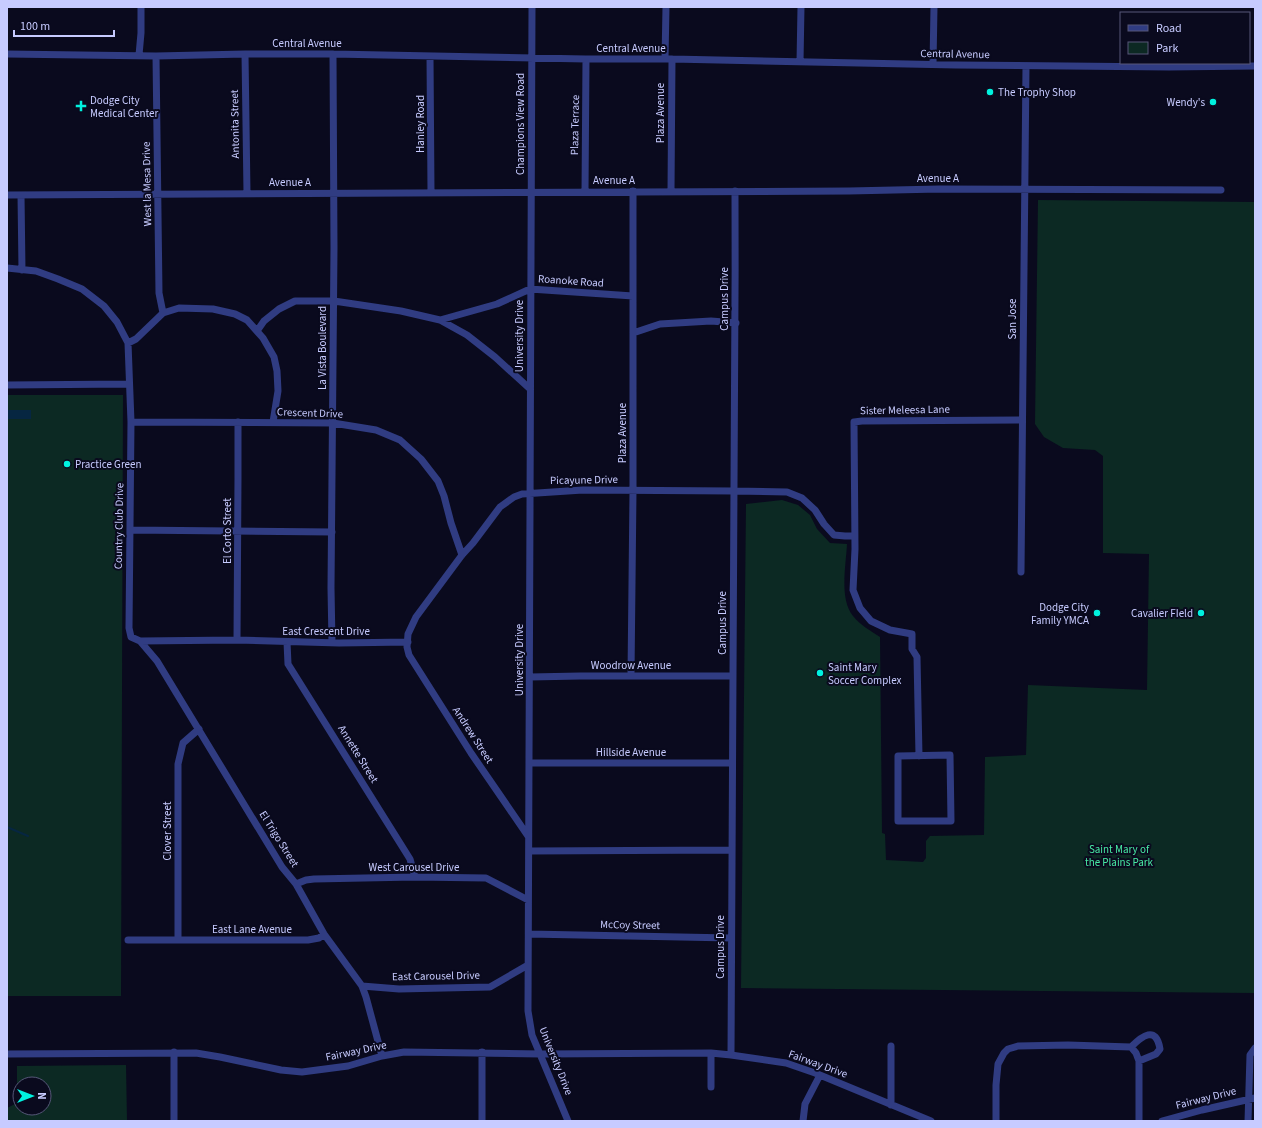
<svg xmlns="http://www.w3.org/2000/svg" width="1262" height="1128" viewBox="0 0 1262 1128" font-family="'Source Sans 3',sans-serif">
<rect width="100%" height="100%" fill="#0a0a1e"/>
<path fill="#0c2923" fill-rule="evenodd" d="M1038,200L1255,202V993L741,988L746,504L782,500L798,505L810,515L817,529L830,543L847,544C846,565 839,599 853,616C860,625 871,631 880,637L882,833L885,834L886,860L923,862L926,858V841L930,836L984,835L985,757L1026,755L1028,685L1147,690L1149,554L1103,553V456L1095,450L1063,448L1044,437L1035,424Z
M7,395H123L121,996H7Z
M126,1065L127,1121H7V1108L17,1103V1066ZM20,1084H44V1108H20Z"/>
<path fill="#062641" d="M7,410H31V419H7Z"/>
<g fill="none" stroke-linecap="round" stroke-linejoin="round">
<path stroke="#062641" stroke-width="2" d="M7,827L28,836"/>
<path stroke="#303c82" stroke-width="7" d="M532,7L528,1011L532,1035L568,1121
M7,54L156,56L245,54H333L586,59H672L956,65L1169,67L1255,66
M245,54L247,193
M139,55L141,33V7
M156,56L159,293L163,313
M430,56L431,192
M665,59L666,7
M800,62L801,7
M933,64L934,7
M671,191L672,59
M585,192L586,59
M7,195L849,191L939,189L1221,190
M21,195L22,270
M7,268L36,271L58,279L82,289L104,306L117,322L128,343L131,422L129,628L131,637L140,641L237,640L339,643L408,642
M163,313L179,308L213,309L235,314L247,320L263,338L274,357L277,371L278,391L273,422
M440,320L497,304L530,289L633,296
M257,331L264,321L279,309L295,301H334L401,311L440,320L467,335L495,357L529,388
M633,333L660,324L711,321L736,323
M128,343L136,339L163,313
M7,385L129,384
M131,422L333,423L376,430L400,440L421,459L438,481L444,496L451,523L462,555
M130,530L332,532
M1021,572L1026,66
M237,640L238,477V422
M140,641L157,661L282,867L296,884L324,934L362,986L366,997L382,1056
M287,642L288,664L410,859L415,877
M332,643L331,588L334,248L333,54
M631,675L633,491V191
M530,677L580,676H732
M950,755L951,821H898V756Z
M919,756L917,657L912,649V634L890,630L871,621L860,608L853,590L855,549L854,422L862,421L1022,420
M529,763H732
M528,836L471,753L409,655L407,647L408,634L416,617L462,555L473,543L500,507L514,497L522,494L583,490L734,491L787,492L802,498L815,510L824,524L834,535L845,536H854
M529,851L731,850
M296,884L306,880L314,879L415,877L486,878L528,900
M529,934L731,938
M128,940H308L319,938L324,934
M178,940V764L183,743L199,729
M362,986L399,989L490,987L528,965
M1131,1047C1142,1036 1156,1025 1160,1049L1156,1054L1139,1061
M174,1052V1121
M711,1053V1087
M7,1054L196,1053L220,1057L281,1070L302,1072L348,1066L382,1056L404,1052L541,1054L711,1053L731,1055L786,1063L815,1073L931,1121
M731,1055C731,767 736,479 735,191
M891,1105V1046
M482,1121V1052
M803,1121L805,1104L820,1075
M996,1121V1085L998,1064L1004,1053L1008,1049L1018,1046L1068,1045L1131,1047L1136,1053L1139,1061V1121
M1162,1121L1202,1110L1255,1098
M1248,1121L1250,1055L1255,1048"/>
</g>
<g fill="#00f2df" stroke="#0a0a1e" stroke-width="1.5">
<circle cx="990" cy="92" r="4"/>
<circle cx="1213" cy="102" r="4"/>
<path d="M79 100h4v4h4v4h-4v4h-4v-4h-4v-4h4z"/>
<circle cx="67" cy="464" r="4"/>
<circle cx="1097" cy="613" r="4"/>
<circle cx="1201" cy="613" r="4"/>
<circle cx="820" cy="673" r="4"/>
</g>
<g text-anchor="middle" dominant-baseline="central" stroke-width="4" stroke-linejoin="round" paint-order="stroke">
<g font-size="11" fill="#c7cbff" stroke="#0a0a1e">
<text x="307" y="43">Central Avenue</text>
<text x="631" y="48">Central Avenue</text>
<text transform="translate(955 54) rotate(1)">Central Avenue</text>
<text transform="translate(660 113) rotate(-90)">Plaza Avenue</text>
<text transform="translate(235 124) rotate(-91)">Antonita Street</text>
<text transform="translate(420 124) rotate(-90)">Hanley Road</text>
<text transform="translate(520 124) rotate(-90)">Champions View Road</text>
<text transform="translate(575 125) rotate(-89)">Plaza Terrace</text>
<text x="938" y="178">Avenue A</text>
<text x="614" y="180">Avenue A</text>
<text x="290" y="182">Avenue A</text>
<text transform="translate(147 184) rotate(-91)">West la Mesa Drive</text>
<text transform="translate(571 281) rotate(4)">Roanoke Road</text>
<text transform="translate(724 299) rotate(-90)">Campus Drive</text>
<text transform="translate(1012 319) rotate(-90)">San Jose</text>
<text transform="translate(519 336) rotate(-90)">University Drive</text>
<text transform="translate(322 348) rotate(-90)">La Vista Boulevard</text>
<text transform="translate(905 410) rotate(-1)">Sister Meleesa Lane</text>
<text transform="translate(310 413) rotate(2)">Crescent Drive</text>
<text transform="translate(622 433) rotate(-90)">Plaza Avenue</text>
<text transform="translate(584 480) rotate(-1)">Picayune Drive</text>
<text transform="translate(119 526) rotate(-89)">Country Club Drive</text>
<text transform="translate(227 531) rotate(-90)">El Corto Street</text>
<text transform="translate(722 623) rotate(-90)">Campus Drive</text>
<text x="326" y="631">East Crescent Drive</text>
<text transform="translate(519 660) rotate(-90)">University Drive</text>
<text x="631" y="665">Woodrow Avenue</text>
<text transform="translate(473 735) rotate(57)">Andrew Street</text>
<text x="631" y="752">Hillside Avenue</text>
<text transform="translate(358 754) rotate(58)">Annette Street</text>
<text transform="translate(167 831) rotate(-90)">Clover Street</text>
<text transform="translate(279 839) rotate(58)">El Trigo Street</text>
<text x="414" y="867">West Carousel Drive</text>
<text transform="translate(630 925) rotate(1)">McCoy Street</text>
<text x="252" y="929">East Lane Avenue</text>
<text transform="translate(720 947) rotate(-90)">Campus Drive</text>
<text transform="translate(436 976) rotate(-1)">East Carousel Drive</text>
<text transform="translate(356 1051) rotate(-12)">Fairway Drive</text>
<text transform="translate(556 1061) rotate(68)">University Drive</text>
<text transform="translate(818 1064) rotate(20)">Fairway Drive</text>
<text transform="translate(1206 1098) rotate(-14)">Fairway Drive</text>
</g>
<g font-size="11" fill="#c7cbff" stroke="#0a0a1e" text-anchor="start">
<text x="998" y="92">The Trophy Shop</text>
<text x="90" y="100">Dodge City<tspan x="90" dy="13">Medical Center</tspan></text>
<text x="1205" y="102" text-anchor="end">Wendy's</text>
<text x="75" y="464">Practice Green</text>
<text x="1089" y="607" text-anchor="end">Dodge City<tspan x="1089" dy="13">Family YMCA</tspan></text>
<text x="1193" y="613" text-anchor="end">Cavalier FIeld</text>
<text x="828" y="667">Saint Mary<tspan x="828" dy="13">Soccer Complex</tspan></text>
</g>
<g font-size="11" fill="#48eaa4" stroke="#0a0a1e">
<text x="1119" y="849">Saint Mary of<tspan x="1119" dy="13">the Plains Park</tspan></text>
</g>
</g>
<rect width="1262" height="1128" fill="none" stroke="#c7cbff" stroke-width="16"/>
<rect x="1120" y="12" width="130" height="52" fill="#0a0a1e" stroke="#565778"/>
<rect x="1128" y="25" width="20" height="6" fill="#303c82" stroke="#565778"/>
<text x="1156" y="32" font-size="12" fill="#c7cbff">Road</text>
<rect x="1128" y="42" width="20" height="12" fill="#0c2923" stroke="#565778"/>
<text x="1156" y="52" font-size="12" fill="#c7cbff">Park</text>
<g transform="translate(32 1096) rotate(90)"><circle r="19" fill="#0a0a1e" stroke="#565778"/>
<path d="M0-3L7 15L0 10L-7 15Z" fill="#00f2df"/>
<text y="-6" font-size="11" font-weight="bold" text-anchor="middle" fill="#c7cbff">N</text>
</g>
<path d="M14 30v6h100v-6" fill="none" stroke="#c7cbff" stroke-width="2"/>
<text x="20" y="30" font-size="12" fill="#c7cbff" stroke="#0a0a1e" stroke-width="3" paint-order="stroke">100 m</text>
</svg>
